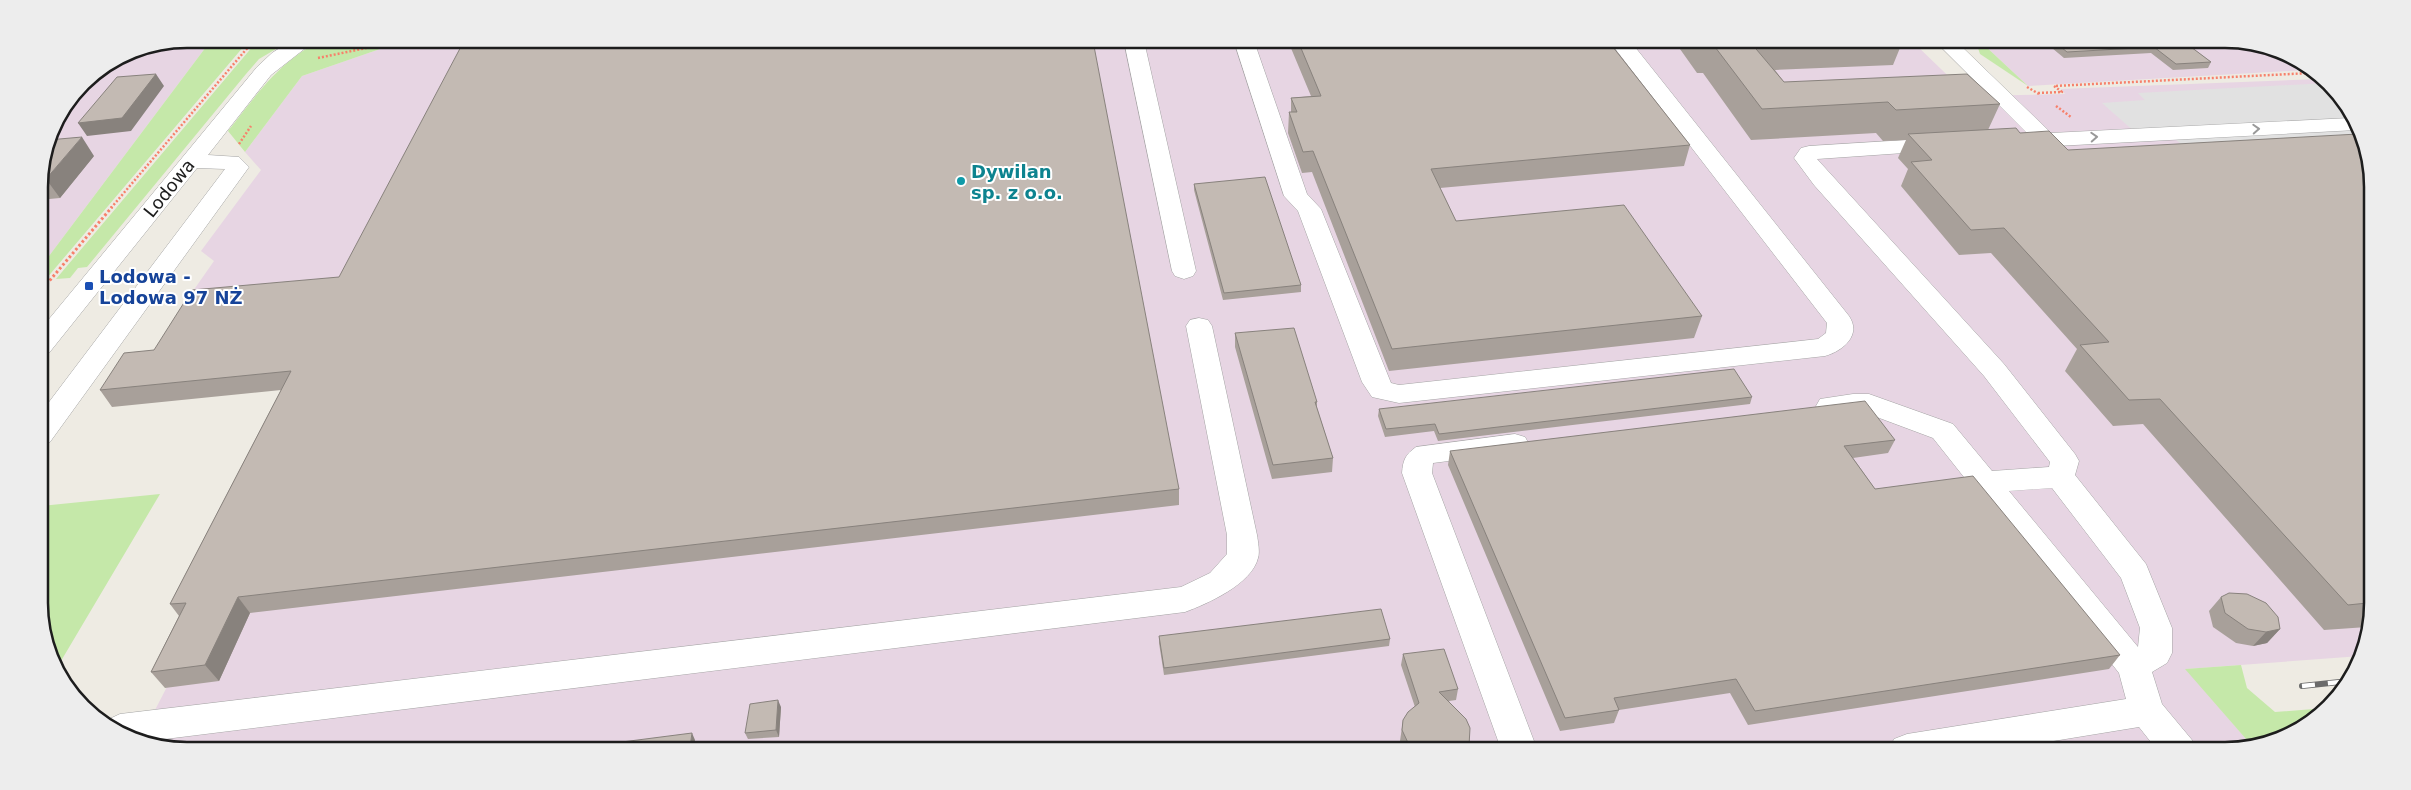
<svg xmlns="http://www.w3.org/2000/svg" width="2411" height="790" viewBox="0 0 2411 790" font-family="'DejaVu Sans',sans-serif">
<rect width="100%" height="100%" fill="#eeebe3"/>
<path fill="#e7d5e3" d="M187,39H212L40,268L39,177L50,130L82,82L130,50Z
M409,39L1914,43L1969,96L2065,94L2061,89L2085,88L2319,79L2335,89L2369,158L2367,642L2361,656L2186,669L2253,747L2234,751L148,746L139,741L202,619L301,388L165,366L186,301L214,261L201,251L261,170L245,152L302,76Z
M1982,43L2263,44L2306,70L2028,86Z"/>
<path fill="#c5e8a9" d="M212,39H250L40,286V268Z
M259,39H293L259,59L246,74L87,267L78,268L70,278L56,279Z
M324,39H389L377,44L379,47L400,39H409L302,76L245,152L228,131C259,92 279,61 324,39Z
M1973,43H1982L2028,86L1980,54L1978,48Z
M160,494L58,666L42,632L41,506Z
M2241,665L2247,688L2275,712L2326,708C2307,728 2280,742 2253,747L2185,669Z"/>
<path fill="#e1e1e1" d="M2327,83L2335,89L2360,139L2187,149L2175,139L2145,141L2102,103L2145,100L2138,93Z"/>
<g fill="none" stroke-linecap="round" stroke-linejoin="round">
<g stroke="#a4a4a4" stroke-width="1">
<path id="minor" d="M294,39H317L271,75L208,155L239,157L249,167L50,442L41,445L40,414L225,169L197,168L49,353L40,356V330L257,67L272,53Z
M1124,41H1144L1196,271L1193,276L1184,279L1175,276L1172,271Z
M1234,41H1254L1307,194L1321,209L1391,383L1399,385L1818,339L1826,333L1827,323L1610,42H1631L1849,316C1862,335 1843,351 1825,356L1399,403L1372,397L1362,382L1298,211L1284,196Z
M1937,43H1958L2051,133L2350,118L2356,130L2019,148L2011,146L2008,141L2011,136L2028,134Z
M1939,138L1947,140L1950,145L1947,150L1817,159L2004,364L2075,454L2079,461L2075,475L2146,564L2172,628V653L2167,663L2152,672L2162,704L2192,740L2197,751H2158L2139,727L1998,750H1889L1894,739L1907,734L2126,699L2119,673L1933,438L1866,413L1830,416L1820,413L1816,406L1820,399L1853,394H1869L1953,424L1992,471L2049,467L2050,462L1984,376L1814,185L1794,158L1801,148L1809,146ZM2052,488L2121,578L2140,628L2138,647L2009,491Z
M1199,318L1208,320L1212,326L1257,535C1258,542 1260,552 1258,558C1252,584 1207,604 1185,612L141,742L107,720L120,714L1181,587L1210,573L1227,554V535L1186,326L1190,320Z
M1515,434L1525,437L1529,444L1525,451L1433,463L1432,473L1537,749H1501L1402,473C1403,460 1405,455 1416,447Z"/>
</g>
<path stroke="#f7806b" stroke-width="2.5" stroke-dasharray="2 2" stroke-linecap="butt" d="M318,58L376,46
M2027,87L2039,94
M2038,93L2062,92L2054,86L2310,73
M2056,106L2071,117
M239,144L251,126
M111,208L255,39"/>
<path stroke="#f7806b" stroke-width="3" stroke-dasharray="2.5 2.5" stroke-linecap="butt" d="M40,292L112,207"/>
<use href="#minor" fill="#fff" fill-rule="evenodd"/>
<g stroke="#6b6b6b" stroke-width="6">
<path id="rail" d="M2302,686L2349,681"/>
</g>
<use href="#rail" stroke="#fff" stroke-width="4.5" stroke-dasharray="13" stroke-linecap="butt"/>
</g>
<path fill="#a8a09a" d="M1288,41L1356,42L1358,47L1393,44L1391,42H1609L1690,145L1684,166L1440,188L1456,221L1702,316L1694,338L1389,371L1312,172L1302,173L1288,133L1289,112H1291V98L1311,96Z
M1675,42L1902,43L1893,65L1775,70L1784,82L2000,104L1988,130L2020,133L2068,150L2369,158L2367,627L2324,630L2143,424L2113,426L2065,371L2077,349L1991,253L1959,255L1901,186L1908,169L1898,158L1906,140L1883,141L1876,133L1751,140L1703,73H1697Z
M2046,43L2187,44L2211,62L2208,68L2173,70L2151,53L2064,58Z
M94,156L60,198L39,200V177Z
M1194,184L1301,285V292L1223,300L1194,190Z
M339,277L1179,489V505L250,613L219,681L165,688L151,672L179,616L170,604L281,390L112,407L100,390L154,350Z
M1235,333L1317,402V408L1333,458L1332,472L1272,479L1235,347Z
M1752,397L1750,404L1438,441L1434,431L1385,437L1378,416L1379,409Z
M1895,440L1888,453L1853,458L1875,489L2120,655L2109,669L1748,725L1730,693L1619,710L1614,723L1560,731L1448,465L1450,451Z
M2221,597L2280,629L2267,643L2253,646L2236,643L2213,627L2209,611Z
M1159,636L1390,639L1389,646L1164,675L1159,643Z
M1403,654L1458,689L1456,700L1449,701L1468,749H1404L1400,741L1403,720L1415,707L1401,665Z
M781,707L779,737L748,739L745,733Z"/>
<path fill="#88827d" d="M156,74L164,86L131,131L87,136L78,123Z
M82,137L94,156L60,198L46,179Z
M238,597L250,613L219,681L205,665Z
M2280,629L2267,643L2253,646L2266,632Z
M778,700L781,707L779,737L776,730Z
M692,733L695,740L694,747H690Z"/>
<path fill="#c3bab3" stroke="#88827d" d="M465,39L1093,41L1179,489L238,597L205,665L151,672L186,603L170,604L291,371L100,390L124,353L154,350L192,290L339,277Z
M1298,41L1356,42L1358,47L1405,43L1404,42H1609L1690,145L1431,169L1456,221L1624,205L1702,316L1392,349L1313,151L1303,152L1289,112H1297L1291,98L1321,96Z
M1705,42L1751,43L1784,82L1967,74L2000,104L1896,110L1888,102L1762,109L1712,43H1706Z
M2056,43L2187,44L2211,62L2176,64L2154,47L2067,52Z
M156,74L122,118L78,123L117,77Z
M2016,128L2020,133L2049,131L2068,150L2358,134L2369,158L2367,603L2348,605L2160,399L2129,400L2080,345L2109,342L2004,228L1971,230L1911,162L1932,160L1908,134Z
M82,137L46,179L39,180L48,140Z
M1265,177L1301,285L1224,293L1194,184Z
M1294,328L1317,402H1315L1333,458L1273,465L1235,333Z
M1734,369L1752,397L1439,434L1435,424L1386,429L1379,409Z
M1865,401L1895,440L1844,446L1875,489L1973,476L2120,655L1755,711L1736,679L1614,698L1619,710L1565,718L1450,451Z
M2229,593L2247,594L2266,603L2278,617L2280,629L2266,632L2248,629L2225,613L2221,597Z
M1381,609L1390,639L1164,668L1159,636Z
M1444,649L1458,689L1439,692L1466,719L1470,728L1469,746L1467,749H1411L1402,730L1403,720L1408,712L1419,703L1403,654Z
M778,700L776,730L745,733L750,704Z
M692,733L690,747H583Z"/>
<defs><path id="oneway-chevron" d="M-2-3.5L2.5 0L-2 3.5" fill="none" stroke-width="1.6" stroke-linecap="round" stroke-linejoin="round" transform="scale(1.25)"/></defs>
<g stroke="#999">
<use href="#oneway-chevron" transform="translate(2256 129) rotate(-3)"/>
<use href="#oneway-chevron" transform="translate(2094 137) rotate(-3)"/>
</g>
<circle fill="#0f9aa8" stroke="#fff" stroke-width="2" cx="961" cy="181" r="5"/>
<rect fill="#1a4fb4" stroke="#fff" stroke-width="2" x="84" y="281" width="10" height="10" rx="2.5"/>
<g text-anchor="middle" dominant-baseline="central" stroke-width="4" stroke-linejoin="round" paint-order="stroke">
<g font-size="18" font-weight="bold" fill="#0d838f" stroke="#fff" text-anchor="start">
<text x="971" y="171">Dywilan<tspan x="971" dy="21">sp. z o.o.</tspan></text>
</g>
<g font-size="18" fill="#1d1d1d" stroke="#fff">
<text transform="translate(169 188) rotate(-51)">Lodowa</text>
</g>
<g font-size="18" font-weight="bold" fill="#164399" stroke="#fff" text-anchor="start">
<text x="99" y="276">Lodowa -<tspan x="99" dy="21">Lodowa 97 NŻ</tspan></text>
</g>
</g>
<path d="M0 0H2411V790H0ZM187 48H2225A139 139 0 0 1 2364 187V603A139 139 0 0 1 2225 742H187A139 139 0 0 1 48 603V187A139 139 0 0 1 187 48Z" fill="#ededed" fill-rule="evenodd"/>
<path fill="none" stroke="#1d1d1d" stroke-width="2.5" d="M187 48H2225A139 139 0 0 1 2364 187V603A139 139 0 0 1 2225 742H187A139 139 0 0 1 48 603V187A139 139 0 0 1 187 48Z"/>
</svg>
